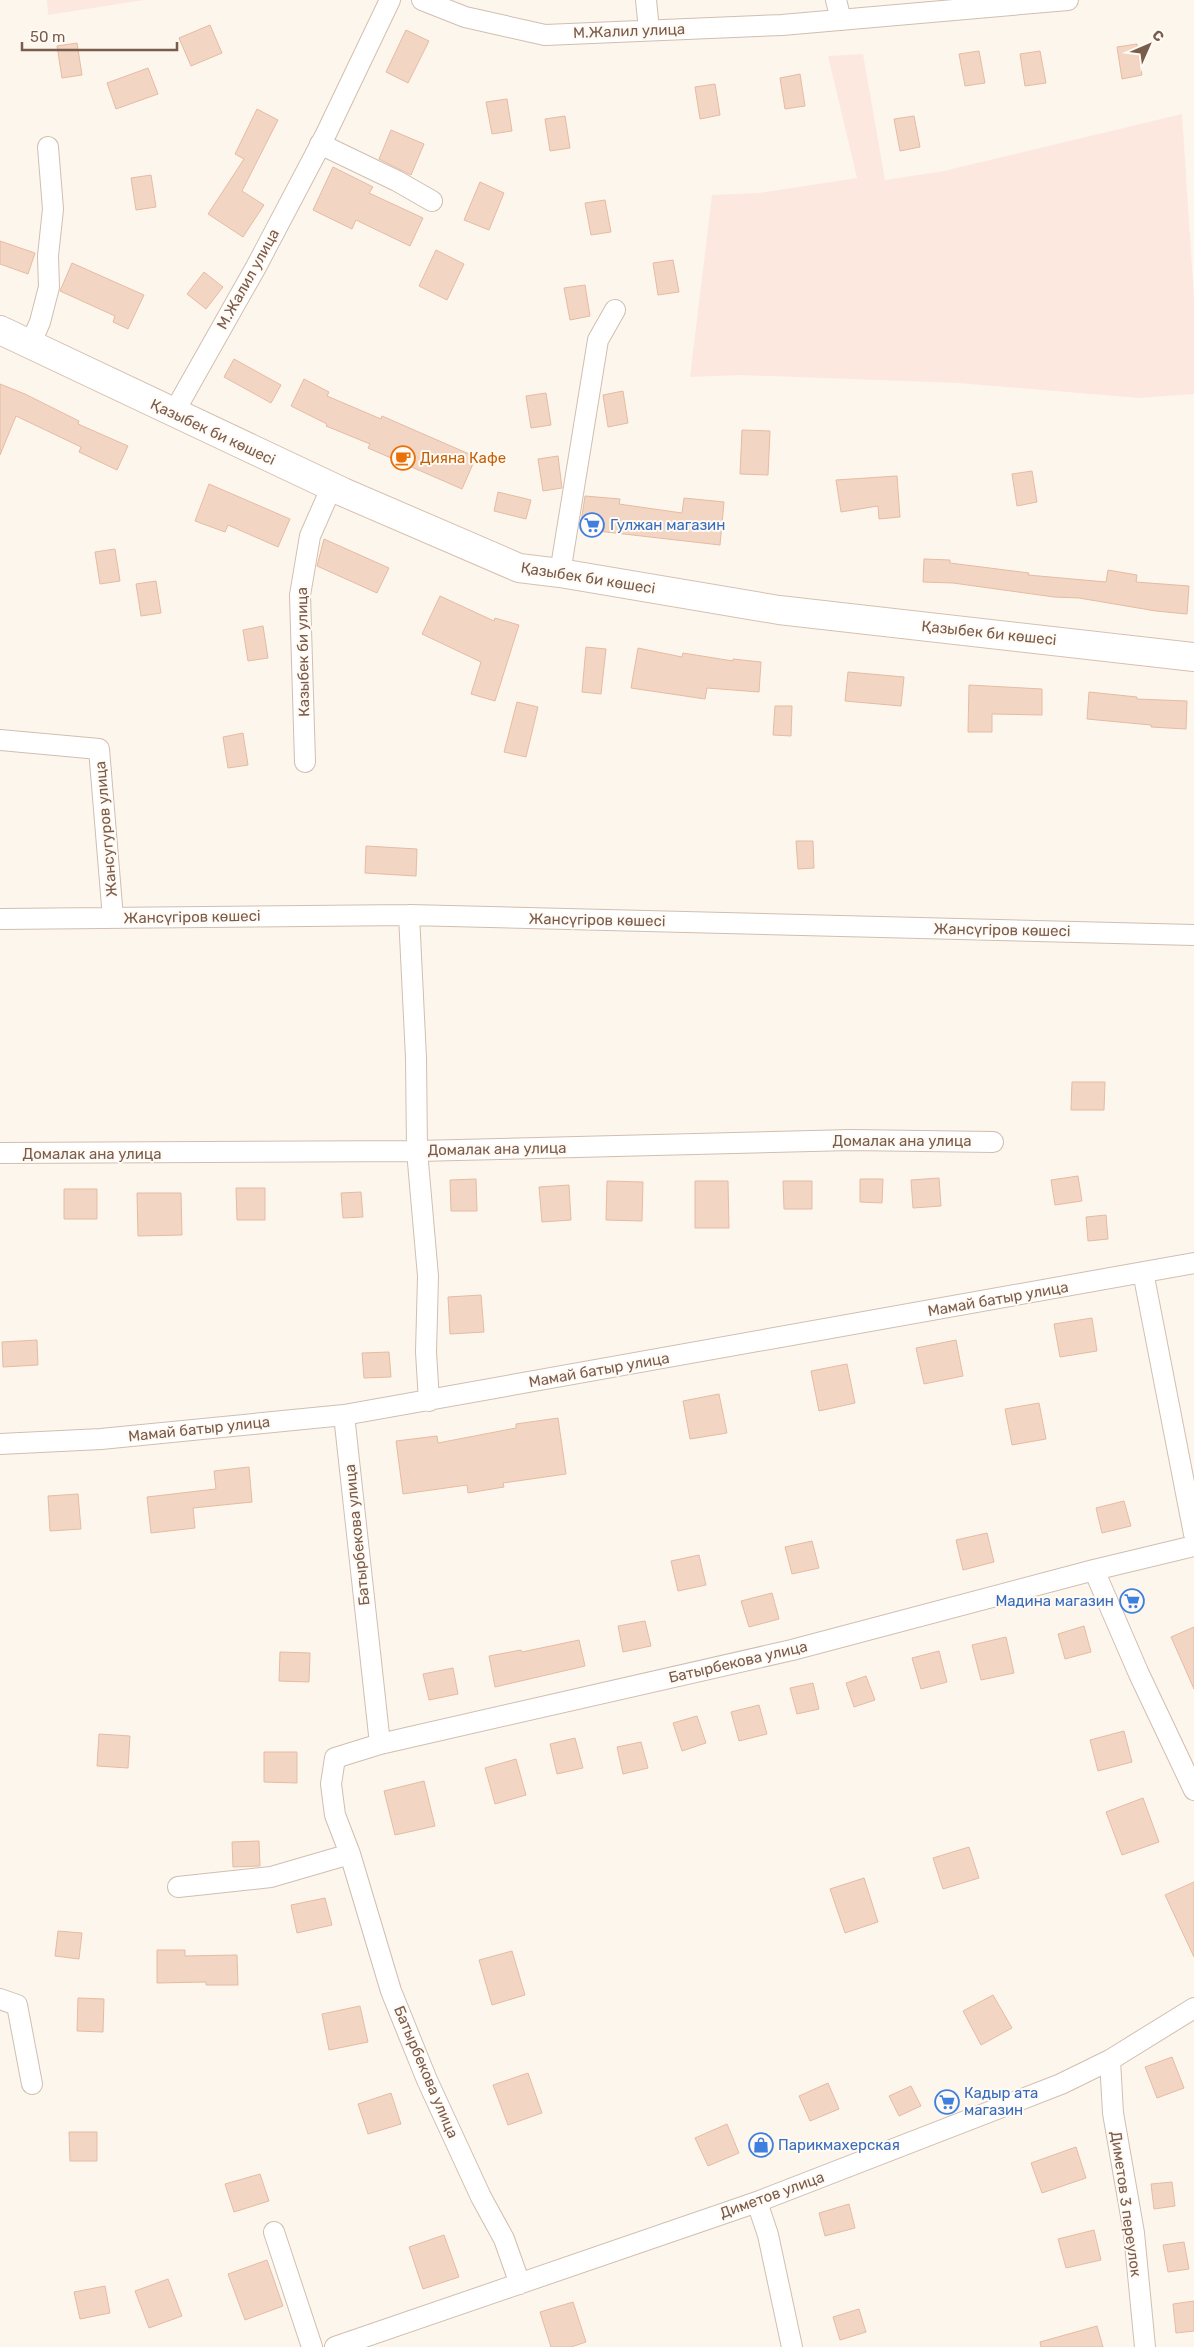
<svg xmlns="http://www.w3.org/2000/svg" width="1194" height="2347" viewBox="0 0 1194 2347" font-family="Rubik,sans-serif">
<rect width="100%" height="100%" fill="#fdf6ec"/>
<path fill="#fde8e0" d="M47,0H144L48,15Z
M863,54L885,180L944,171L1182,114L1194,298V394L1139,398L958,383L740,375L690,377L712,195L759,193L857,178L828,56Z"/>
<path fill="#f3d5c3" stroke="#e6bba3" d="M210,25L222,53L191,66L179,38Z
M406,30L429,41L408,83L386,72Z
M77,43L82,75L62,78L57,46Z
M1137,44L1142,75L1122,79L1117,47Z
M979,51L985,83L965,86L959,54Z
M1040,51L1046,83L1025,86L1020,54Z
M148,68L158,94L116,109L107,83Z
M800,74L805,106L785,109L780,78Z
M715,84L720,115L700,119L695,87Z
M507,99L512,131L492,134L486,102Z
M257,109L278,120L242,191L264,205L243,237L208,214L244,159L235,154Z
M565,116L570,148L550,151L545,119Z
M914,116L920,147L900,151L894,119Z
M391,130L424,144L411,175L379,159Z
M333,167L373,187L369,193L423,218L410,246L356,220L352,229L313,210Z
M151,175L156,207L136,210L131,178Z
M480,182L504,193L489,230L464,220Z
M605,200L611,232L591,235L585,203Z
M0,241L35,253L28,274L0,264Z
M436,250L464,264L447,300L419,286Z
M673,260L679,292L658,295L653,263Z
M72,263L144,295L128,329L113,322L115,316L60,291Z
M204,272L223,287L206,309L187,294Z
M585,285L590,316L570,320L564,288Z
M234,359L281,385L271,403L224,377Z
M304,379L329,392L327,396L381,419L382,416L476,457L462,489L368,448L370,444L326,426L327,424L291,406Z
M0,384L25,394L79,421L78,424L128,446L117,470L79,452L81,447L16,416L0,455Z
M623,391L628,423L608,427L603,395Z
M546,393L551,425L531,428L526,396Z
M742,430L770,431L768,475L740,474Z
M558,456L562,488L543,491L538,459Z
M1032,471L1037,502L1017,506L1012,474Z
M897,476L900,517L879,519L878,506L841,512L836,480Z
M209,484L290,519L278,547L228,525L225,532L195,521Z
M498,492L531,500L526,519L494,511Z
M585,496L620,499L619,504L682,513L684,498L724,502L720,545L580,529Z
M324,539L389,568L377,593L317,566Z
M115,549L120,581L100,584L95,552Z
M924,559L950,560V563L1029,573L1028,575L1106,582L1108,570L1137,575L1136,582L1189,586L1187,614L1156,611L1079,598L1054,597L953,583L923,582Z
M156,581L161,613L141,616L136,584Z
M440,596L494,621L495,618L519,625L495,701L471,694L481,662L422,634Z
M263,626L268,658L248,661L243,630Z
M586,647L606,649L601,694L582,692Z
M638,648L682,657L683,653L733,661V659L761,662L759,692L707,688L705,699L631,688Z
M848,672L904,677L901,706L845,701Z
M969,685L1042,689V715L992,714V732H968Z
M1089,692L1137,697V699L1187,701L1186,729L1151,727V725L1087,719Z
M517,702L538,707L526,757L504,752Z
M775,706H792L791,736L773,735Z
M243,733L248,765L228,768L223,737Z
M796,841H813L814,868L798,869Z
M366,846L417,849L416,876L365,873Z
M1072,1082H1105L1104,1110H1071Z
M1078,1176L1082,1201L1055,1205L1051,1180Z
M939,1178L941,1206L913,1208L911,1180Z
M476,1179L477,1211H451L450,1180Z
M860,1179H883L882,1203L860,1202Z
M607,1181L643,1182L642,1221L606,1220Z
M695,1181H728L729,1228H695Z
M783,1181H812V1209H784Z
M569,1185L571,1220L542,1222L539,1187Z
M236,1188H265V1220H237Z
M64,1189H97V1219H64Z
M361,1192L363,1217L343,1218L341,1193Z
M137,1193H181L182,1235L138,1236Z
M1106,1215L1108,1239L1088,1241L1086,1217Z
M481,1295L484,1332L450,1334L448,1297Z
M1092,1318L1097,1351L1060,1357L1054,1324Z
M37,1340L38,1365L3,1367L2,1342Z
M956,1340L963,1376L924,1384L916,1348Z
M389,1352L391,1377L364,1378L362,1353Z
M847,1364L855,1403L819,1411L811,1371Z
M719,1394L727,1433L690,1439L683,1401Z
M1039,1403L1046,1439L1012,1445L1005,1409Z
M558,1418L566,1474L503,1483L504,1487L468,1493L467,1485L403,1494L396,1441L437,1436L438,1443L516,1428V1424Z
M249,1467L252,1502L193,1508L195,1528L151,1533L147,1497L216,1489L214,1471Z
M78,1494L81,1529L50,1531L48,1496Z
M1124,1501L1131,1526L1102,1533L1096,1508Z
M987,1533L994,1562L963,1570L956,1540Z
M812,1541L819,1568L792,1574L785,1547Z
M699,1555L706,1585L678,1591L671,1561Z
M772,1593L779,1619L749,1627L741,1601Z
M645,1621L651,1646L623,1652L618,1626Z
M1084,1626L1091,1652L1065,1659L1058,1634Z
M1194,1627V1689L1171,1637Z
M1006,1637L1014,1673L981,1680L972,1645Z
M579,1640L585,1666L495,1687L489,1656L521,1650L522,1652Z
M939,1651L947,1682L921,1689L912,1658Z
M280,1652L310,1653L309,1682L279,1681Z
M453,1668L458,1694L429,1700L423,1674Z
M866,1676L875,1700L854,1707L846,1683Z
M813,1683L819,1709L797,1714L790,1688Z
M759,1705L767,1734L739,1741L731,1712Z
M697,1716L706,1743L682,1751L673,1723Z
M1124,1731L1132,1762L1098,1771L1090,1740Z
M99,1734L130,1736L128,1768L97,1766Z
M575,1738L583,1768L557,1774L550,1744Z
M641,1742L648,1768L623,1774L617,1747Z
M264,1752H297V1783L264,1782Z
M516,1759L526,1795L495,1804L485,1768Z
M424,1781L435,1826L395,1835L384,1791Z
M1143,1798L1159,1842L1122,1855L1106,1812Z
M259,1841L260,1866L233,1867L232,1842Z
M969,1847L979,1878L943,1889L933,1858Z
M864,1878L878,1922L845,1933L830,1889Z
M1194,1882V1957L1165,1895Z
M325,1898L332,1925L297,1933L291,1905Z
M58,1931L82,1933L79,1959L55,1956Z
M157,1950H185V1956L237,1955L238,1985H206V1982L157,1983Z
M512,1951L525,1995L492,2005L479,1960Z
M993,1995L1012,2028L981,2045L963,2011Z
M78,1998L104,1999L103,2032L77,2031Z
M360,2006L368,2042L329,2050L322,2014Z
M1172,2057L1184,2088L1157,2098L1145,2067Z
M528,2073L542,2113L508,2125L493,2085Z
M828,2083L839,2109L810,2121L799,2096Z
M911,2086L921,2106L899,2116L889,2096Z
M391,2093L401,2124L368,2134L358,2104Z
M727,2124L739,2153L708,2166L695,2138Z
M69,2132H97V2161H70Z
M1076,2147L1086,2178L1042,2193L1031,2163Z
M260,2174L269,2201L234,2212L225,2184Z
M1172,2182L1175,2206L1154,2209L1151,2184Z
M849,2204L855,2228L825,2236L819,2213Z
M1094,2230L1101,2260L1066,2268L1058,2239Z
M444,2235L459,2277L423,2289L409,2247Z
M1184,2242L1189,2269L1168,2272L1163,2245Z
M267,2260L283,2306L245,2320L228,2274Z
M168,2279L182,2316L149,2328L135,2291Z
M105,2286L110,2313L80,2319L74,2292Z
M1194,2301V2331L1176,2333L1173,2304Z
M573,2302L586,2342L571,2347H551L540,2312Z
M859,2309L866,2332L840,2340L833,2317Z
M1097,2326L1103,2347H1041L1040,2342Z"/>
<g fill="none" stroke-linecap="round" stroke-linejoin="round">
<g stroke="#d1beb0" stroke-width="22">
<path id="minor" d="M422,0L465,17L545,35L782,25L1068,0
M646,0L649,30
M836,0L841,20
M320,144L397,181L432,201
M30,345L40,322L49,287L48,256L53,209L48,147
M173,414L256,267L325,136L390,0
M560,573L598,340L615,310
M0,740L99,749L113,918
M305,762L300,595L310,536L332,486
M409,915L416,1058L417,1151L428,1276L426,1352L429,1401
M0,919L409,915L1194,935
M0,1153L417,1151L851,1140L993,1142
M1143,1272L1194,1534
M344,1415L380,1744L335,1758L331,1784L335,1815L350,1854L391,1991L427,2080L481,2197L504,2239L520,2284
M0,1444L101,1439L344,1415L1194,1263
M1094,1570L1139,1674L1194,1790
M380,1744L792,1650L1094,1570L1194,1546
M178,1887L271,1877L350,1854
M0,1999L17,2005L32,2084
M1110,2060L1113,2113L1134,2233L1145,2347
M757,2202L768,2235L792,2347
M274,2232L312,2347
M335,2347L757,2202L1061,2084L1110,2060L1194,2008"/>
</g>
<g stroke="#d6c0b0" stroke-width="30">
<path id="secondary" d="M0,330L343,492L519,568L560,573L779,610L1194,657"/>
</g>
<use href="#minor" stroke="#fff" stroke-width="20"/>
<use href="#secondary" stroke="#fff" stroke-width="28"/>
</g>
<defs>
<g id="cafe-ring" transform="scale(1.25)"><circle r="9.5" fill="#fffaf3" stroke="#e8710a" stroke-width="1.5"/><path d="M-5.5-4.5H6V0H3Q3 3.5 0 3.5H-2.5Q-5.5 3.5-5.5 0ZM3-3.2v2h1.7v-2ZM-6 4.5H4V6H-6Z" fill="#e8710a"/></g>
<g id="supermarket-ring" transform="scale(1.25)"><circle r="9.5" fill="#fffaf3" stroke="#3f7fe0" stroke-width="1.5"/><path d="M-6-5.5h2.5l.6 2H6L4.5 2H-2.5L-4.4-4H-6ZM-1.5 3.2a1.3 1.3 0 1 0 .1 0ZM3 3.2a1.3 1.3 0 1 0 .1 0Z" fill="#3f7fe0"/></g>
<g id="shop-ring" transform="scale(1.25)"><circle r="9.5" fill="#fffaf3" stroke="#3f7fe0" stroke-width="1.5"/><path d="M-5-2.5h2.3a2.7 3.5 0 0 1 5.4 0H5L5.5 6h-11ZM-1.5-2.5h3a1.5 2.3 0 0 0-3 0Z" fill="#3f7fe0"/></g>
</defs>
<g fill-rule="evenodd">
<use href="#cafe-ring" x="403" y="458"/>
<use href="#supermarket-ring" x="592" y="525"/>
<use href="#supermarket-ring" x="1132" y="1601"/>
<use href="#supermarket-ring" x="947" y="2102"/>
<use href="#shop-ring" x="761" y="2145"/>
</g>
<g text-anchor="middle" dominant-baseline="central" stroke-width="4" stroke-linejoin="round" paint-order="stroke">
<g font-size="15" fill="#7a5c4d" stroke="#fffaf3">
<text transform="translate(629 31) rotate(-2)">М.Жалил улица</text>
<text transform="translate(248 279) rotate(-61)">М.Жалил улица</text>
<text transform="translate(213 432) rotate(25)">Қазыбек би көшесі</text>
<text transform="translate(588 578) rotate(9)">Қазыбек би көшесі</text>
<text transform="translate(989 633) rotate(6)">Қазыбек би көшесі</text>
<text transform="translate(303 652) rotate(-91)">Казыбек би улица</text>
<text transform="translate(106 829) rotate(-95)">Жансугуров улица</text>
<text transform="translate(192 917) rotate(-1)">Жансүгіров көшесі</text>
<text transform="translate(597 920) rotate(1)">Жансүгіров көшесі</text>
<text transform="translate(1002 930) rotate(1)">Жансүгіров көшесі</text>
<text x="902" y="1141">Домалак ана улица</text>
<text transform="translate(497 1149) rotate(-1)">Домалак ана улица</text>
<text x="92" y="1154">Домалак ана улица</text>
<text transform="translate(998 1299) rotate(-10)">Мамай батыр улица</text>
<text transform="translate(599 1370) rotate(-10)">Мамай батыр улица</text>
<text transform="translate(199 1429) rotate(-6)">Мамай батыр улица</text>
<text transform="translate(357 1535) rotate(-96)">Батырбекова улица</text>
<text transform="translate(738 1662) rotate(-13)">Батырбекова улица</text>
<text transform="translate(426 2072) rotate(67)">Батырбекова улица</text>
<text transform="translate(772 2195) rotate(-20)">Диметов улица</text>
<text transform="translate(1126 2204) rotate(82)">Диметов 3 переулок</text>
</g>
<g font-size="15" fill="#c56008" stroke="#fffaf3" text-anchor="start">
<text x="420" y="458">Дияна Кафе</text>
</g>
<g font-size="15" fill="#366cbe" stroke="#fffaf3" text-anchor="start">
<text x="610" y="525">Гулжан магазин</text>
<text x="1114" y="1601" text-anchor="end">Мадина магазин</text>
<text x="964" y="2093">Кадыр ата<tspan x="964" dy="17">магазин</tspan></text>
<text x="778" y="2145">Парикмахерская</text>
</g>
</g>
<g transform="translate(1149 45) rotate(45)" stroke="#fffaf3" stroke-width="4" paint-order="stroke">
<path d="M0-4L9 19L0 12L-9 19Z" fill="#7a5c4d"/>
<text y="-8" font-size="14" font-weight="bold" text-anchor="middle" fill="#7a5c4d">С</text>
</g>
<path d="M22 42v8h155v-8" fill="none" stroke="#7a5c4d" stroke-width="2.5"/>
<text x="30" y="42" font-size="15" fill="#7a5c4d" stroke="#fffaf3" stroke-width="4" paint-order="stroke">50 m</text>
</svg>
